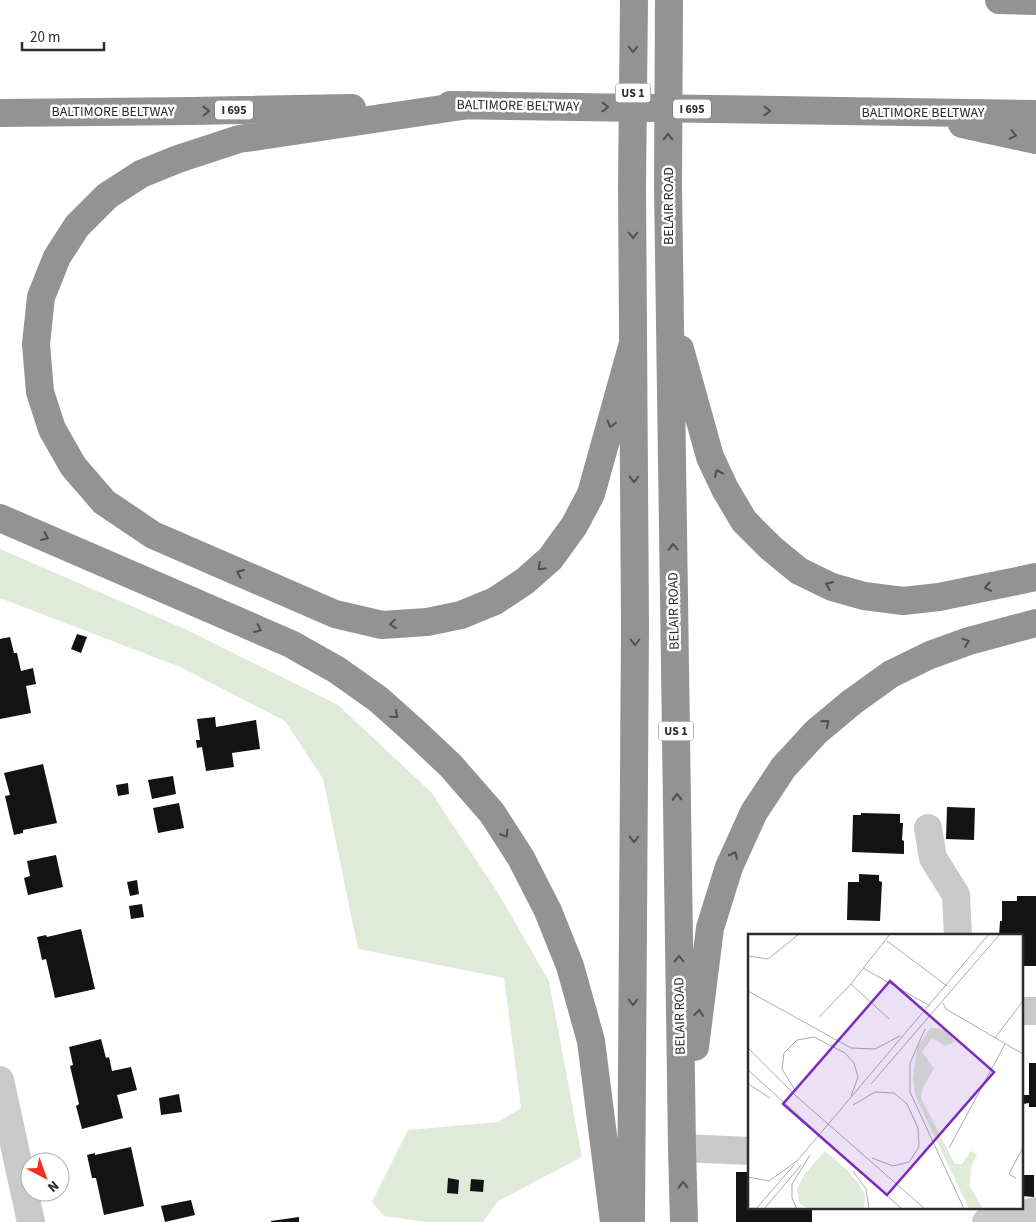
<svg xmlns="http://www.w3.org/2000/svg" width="1036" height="1222" viewBox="0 0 1036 1222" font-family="'Source Sans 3',sans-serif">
<rect width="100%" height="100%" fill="#fff"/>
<path fill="#dfebd8" d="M0,549L187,630L338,705L431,792L498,893L549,981L582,1157L498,1201L483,1222H426L384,1216L372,1202L408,1130L498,1122L521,1108L504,978L358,949L323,779L285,721L180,667L0,598Z"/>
<path fill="#131313" d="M77,634L87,637L81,653L71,649Z
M10,637L14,653H17L21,671L33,668L36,684L26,686L31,713L0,719V639Z
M215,717L216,727L256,720L260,749L232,753L234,767L206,771L202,747L197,748L196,740H200L197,719Z
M43,764L57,823L23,830V833L14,835L5,796L10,795L4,773Z
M173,776L176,794L152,799L148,780Z
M128,783L129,794L118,796L116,785Z
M179,803L184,828L158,833L153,808Z
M947,807L975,808L974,840L946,839Z
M861,813L900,814V823H903L902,840L904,841V854L852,852L853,815H861Z
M56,855L63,887L28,895L24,878L30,876L27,861Z
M859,874L879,875V881L882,882L880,921L847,920L848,882H859Z
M137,880L139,894L130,896L127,882Z
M1017,896H1036V966H1022V936H999L1000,921H1002V901H1017Z
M142,904L144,917L131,919L129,906Z
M81,929L95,989L55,998L46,959L42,960L37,937L46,935L47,937Z
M101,1039L106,1058L109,1057L112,1071L131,1067L137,1090L117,1095L123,1118L82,1129L76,1106L79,1104L70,1066L73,1065L69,1047Z
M1029,1063H1036V1107H1029V1103L1023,1104V1095H1029Z
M179,1094L182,1112L161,1115L159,1098Z
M131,1147L144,1206L104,1215L96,1178H92L87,1155L95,1153V1155Z
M736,1172H750V1208H812V1222H736Z
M1022,1175H1034V1197L1022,1196Z
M448,1178L459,1180L458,1194L447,1193Z
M471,1179L484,1180L483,1192L470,1191Z
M191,1200L195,1215L165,1222L161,1206Z
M299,1217V1222H271V1221Z"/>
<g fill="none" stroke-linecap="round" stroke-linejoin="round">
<path stroke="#c9c9c9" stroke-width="28" d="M928,828L933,858L956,895L958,936
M1022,1011H1036
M0,1080L31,1222
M682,1148L750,1151
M986,1222L1036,1211"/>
<path stroke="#939393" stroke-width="28" d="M999,0L1036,1
M450,105L1036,114
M469,105L239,139L178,159L141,174L107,196L77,226L57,257L41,297L36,344L40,392L52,429L73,466L104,502L153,535L335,614L382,625L427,622L461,615L495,601L525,581L550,559L574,526L591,494L633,343
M0,113L192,111L352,108
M962,124L1036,140
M668,186L682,1148L684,1222
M680,349L710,457L725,489L744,521L771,548L799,571L832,587L864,596L903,601L939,597L1036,577
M0,518L291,644L337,670L378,699L415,732L451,766L492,813L521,858L548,911L570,966L591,1041L614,1222
M695,1047L710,928L729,867L754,812L783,768L816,732L852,702L891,674L930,655L969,641L1036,623
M631,1222L635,626L632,186"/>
<path stroke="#939393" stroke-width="28" d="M632,186L634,0
M668,186L669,0"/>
</g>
<defs><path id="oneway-chevron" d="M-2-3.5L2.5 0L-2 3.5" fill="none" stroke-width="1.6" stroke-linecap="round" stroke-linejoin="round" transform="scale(1.25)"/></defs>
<g stroke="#505050">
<use href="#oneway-chevron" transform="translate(633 49) rotate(90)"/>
<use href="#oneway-chevron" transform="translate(605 107) rotate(1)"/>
<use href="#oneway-chevron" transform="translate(206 111) rotate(-1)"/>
<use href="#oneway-chevron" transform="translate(767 111) rotate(1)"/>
<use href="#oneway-chevron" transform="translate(1013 135) rotate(13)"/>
<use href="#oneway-chevron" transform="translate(668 137) rotate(-90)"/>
<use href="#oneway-chevron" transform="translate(633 235) rotate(90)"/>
<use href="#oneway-chevron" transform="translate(611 424) rotate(105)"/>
<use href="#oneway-chevron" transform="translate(718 473) rotate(-114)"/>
<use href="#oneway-chevron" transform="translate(634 479) rotate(90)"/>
<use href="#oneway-chevron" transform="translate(45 537) rotate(23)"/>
<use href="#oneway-chevron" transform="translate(673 547) rotate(-91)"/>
<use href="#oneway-chevron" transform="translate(541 567) rotate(137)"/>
<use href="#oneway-chevron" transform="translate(240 573) rotate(-156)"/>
<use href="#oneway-chevron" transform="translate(829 585) rotate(-157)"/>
<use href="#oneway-chevron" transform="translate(988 587) rotate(169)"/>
<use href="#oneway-chevron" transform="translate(393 624) rotate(176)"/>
<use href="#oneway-chevron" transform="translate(258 629) rotate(24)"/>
<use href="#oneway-chevron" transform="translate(635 642) rotate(90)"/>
<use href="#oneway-chevron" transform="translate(966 642) rotate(-18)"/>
<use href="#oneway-chevron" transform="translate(395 715) rotate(41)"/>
<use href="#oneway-chevron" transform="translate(826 723) rotate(-40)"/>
<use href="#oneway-chevron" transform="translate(677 797) rotate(-91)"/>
<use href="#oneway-chevron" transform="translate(505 834) rotate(57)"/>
<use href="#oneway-chevron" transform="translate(634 839) rotate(90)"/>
<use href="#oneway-chevron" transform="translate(734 855) rotate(-66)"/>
<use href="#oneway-chevron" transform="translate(679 959) rotate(-91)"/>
<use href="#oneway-chevron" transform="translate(633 1002) rotate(90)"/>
<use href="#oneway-chevron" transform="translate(699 1013) rotate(-83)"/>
<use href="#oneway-chevron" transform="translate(683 1185) rotate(-92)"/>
</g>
<g text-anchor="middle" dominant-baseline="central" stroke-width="5" stroke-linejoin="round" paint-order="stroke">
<g fill="#fff" stroke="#6b6b6b" stroke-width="1">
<rect x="615.5" y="83.5" width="35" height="19" rx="4"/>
<rect x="673" y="99.5" width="38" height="19" rx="4"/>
<rect x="215" y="100.5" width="38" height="19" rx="4"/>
<rect x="658.5" y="721.5" width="35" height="19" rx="4"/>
</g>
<g font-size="12" font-weight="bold" fill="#2c2c2c">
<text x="633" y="93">US 1</text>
<text x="692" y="109">I 695</text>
<text x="234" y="110">I 695</text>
<text x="676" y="731">US 1</text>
</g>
<g font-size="14" fill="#2c2c2c" stroke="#fff">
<text transform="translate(518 106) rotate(1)">BALTIMORE BELTWAY</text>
<text x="113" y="112">BALTIMORE BELTWAY</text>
<text x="923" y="113">BALTIMORE BELTWAY</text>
<text transform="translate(669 206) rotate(-90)">BELAIR ROAD</text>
<text transform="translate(674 611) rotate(-91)">BELAIR ROAD</text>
<text transform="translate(680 1016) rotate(-91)">BELAIR ROAD</text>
</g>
</g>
<g transform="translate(748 934)">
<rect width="275" height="275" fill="#fff"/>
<path d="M182,94L198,95L207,108L197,112L184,104L174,118L186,134L175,154L173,164L207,230H214L223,217L229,220L223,234L222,252L235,275H221L167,161L165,144L169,114ZM77,217L99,236L112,252L117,261L116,275H61L52,270L49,255L56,241Z" fill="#dfebd8"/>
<path fill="none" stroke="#ababab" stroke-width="1" d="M139,7L199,52M0,22L20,25L51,0M115,34L182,72M103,50L141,85M0,57L103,114L127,115L152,102M195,69L198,75L275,120M71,83L103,50L142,0M177,95L162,129V158L216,275M247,104L275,67M0,114L47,161L177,275M0,136L154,275M0,150L22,164M123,150L252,0M47,156L34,135L36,119L49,106L66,103L97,119L106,129L110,143L103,162M105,171L127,158L146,159L159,170L170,194L171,213L161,228L145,232L124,224M201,214L257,110M105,237L118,255L121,275M0,243L21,247L49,227L241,0M268,244L261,240L275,213M8,275L46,231M16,275L53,231M49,275L44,264V250L62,221"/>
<path fill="#7b2cbf" fill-opacity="0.15" stroke="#7b2cbf" stroke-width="2.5" d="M142,47L246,138L139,261L35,170Z"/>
<rect width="275" height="275" fill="none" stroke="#2c2c2c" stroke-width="2.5"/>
</g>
<g transform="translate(45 1177) rotate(139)"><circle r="24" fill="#ffffff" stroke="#ababab"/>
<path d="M0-4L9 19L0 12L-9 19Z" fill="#f2311f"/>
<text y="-8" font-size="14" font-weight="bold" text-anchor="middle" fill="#2c2c2c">N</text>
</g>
<path d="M22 42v8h82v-8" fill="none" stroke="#2c2c2c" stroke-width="2.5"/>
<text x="30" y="42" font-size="15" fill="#2c2c2c" stroke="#ffffff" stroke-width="4" paint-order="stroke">20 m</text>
</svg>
